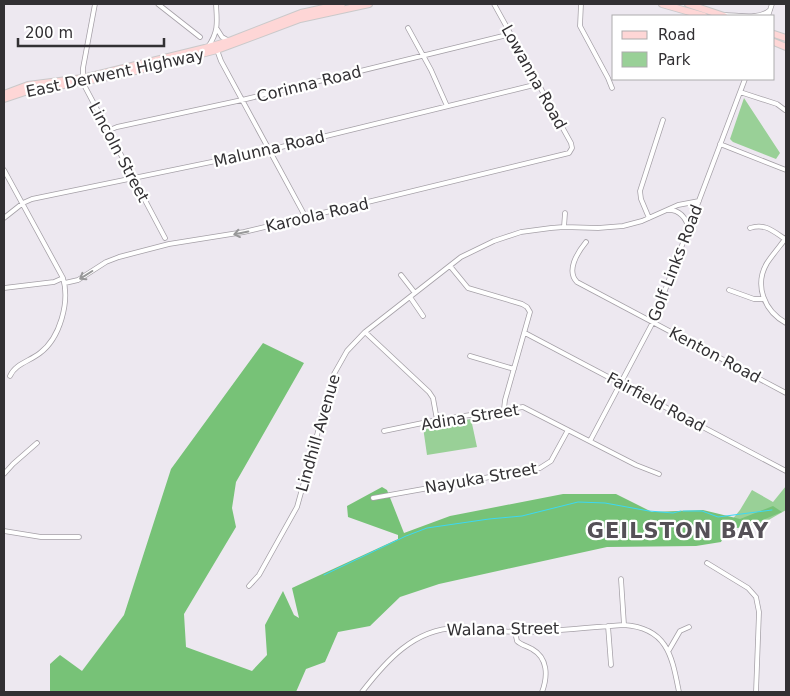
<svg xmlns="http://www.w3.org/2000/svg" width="790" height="696" viewBox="0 0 790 696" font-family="'DejaVu Sans',sans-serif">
<rect width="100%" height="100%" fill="#ede8f0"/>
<path fill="#99d097" d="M744,98L780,153L776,159L733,142L730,139Z
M471,419L477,447L427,455L423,427Z
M786,486V510L760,525L726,527L740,510L752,490L773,502Z"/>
<path fill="#77c277" d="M263,343L304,363L236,482L232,508L236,527L184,614L186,647L252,671L267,655L265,625L283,591L294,615L299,618L292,588L398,539V535L348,517L347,506L382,487L387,490L404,533L450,516L563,494H616L652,512L703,510L740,519L773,506L782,512L746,527L727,529L721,542L696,546L607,547L439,584L400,597L370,626L338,632L325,662L306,669L296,692H50V664L60,655L82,671L124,615L171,469Z"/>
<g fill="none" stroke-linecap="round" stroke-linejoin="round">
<path stroke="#3cd8f3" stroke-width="1" d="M683,511H702L718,517L772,510
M324,575L406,536L427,528L489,519L522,516L578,502L605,503L649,511L673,513L681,511"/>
<g stroke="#a5a0a7" stroke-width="5.5">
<path id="street" d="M95,4L83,68V83L165,238
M158,4L200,37
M581,4L580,26L608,78L612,88
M724,15C738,15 759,20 770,10
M768,16L772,4
M408,28L431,70L447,106
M217,29L222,37L229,41
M208,47C219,31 217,22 216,4
M217,50L221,61L305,216
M740,92L777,104L785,110
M107,131L117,127L242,100L503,36L509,33
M720,144L786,170
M4,170L63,278C70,302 60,338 40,353C30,361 15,364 10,376
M669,210C680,210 686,218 689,229
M4,218L23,203L32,199L269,150L538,84
M649,218L641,199L640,191L663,120
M564,227L565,213
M750,228C765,223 773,231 785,239
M786,238C780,246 773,254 767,263C754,285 764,311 786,323
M586,242C577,253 566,271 577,282L786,393
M450,266L468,288L522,304L527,307L530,312L505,400L504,409
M401,275L415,293
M65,283L78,280L106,262L119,257L169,244L244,232L569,153L572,148L571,143L494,4
M4,288L54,282L63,278
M729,290L754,299H764
M410,297L423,316
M365,332L429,392L433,398L437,420
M525,333L786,471
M470,356L514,369
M384,431L437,420L523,407L636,465L659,474
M590,441L653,322L745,79
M4,474L13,464L37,443
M373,498L540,468L551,461L568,430
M4,531L41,537H79
M707,563L748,588L756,597L759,612L756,692
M621,579L624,625
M249,586L259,575L297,507L334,374L347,351L365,332L461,257L494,241L521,232L551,228L564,227L598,228L623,226L642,221L678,205L699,201
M608,626L611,665
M515,632L517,641C521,645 527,646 532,649C548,658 548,676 542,692
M669,650L680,631L689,627
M362,692C386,661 414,629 456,628C477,627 497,632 518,632C553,632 589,627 624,625C668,628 672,657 679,692"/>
</g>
<g stroke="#cac9ca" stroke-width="8">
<path id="primary" d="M662,4L704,16
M688,4L724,16
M774,34L786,38
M774,42L786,47
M4,94L28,85L83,78L205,48L229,41L301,13L342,4
M4,99L25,92L124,74L217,50L300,19L369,4"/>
</g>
<use href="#street" stroke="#fff" stroke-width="4"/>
<use href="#primary" stroke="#fed6d6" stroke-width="6"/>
</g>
<defs><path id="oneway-shaft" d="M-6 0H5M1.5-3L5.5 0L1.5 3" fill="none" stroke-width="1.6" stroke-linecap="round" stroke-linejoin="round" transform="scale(1.25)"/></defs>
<g stroke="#989899">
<use href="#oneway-shaft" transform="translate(241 233) rotate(168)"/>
<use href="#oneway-shaft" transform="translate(86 275) rotate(148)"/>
</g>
<g text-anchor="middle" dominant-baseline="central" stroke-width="4.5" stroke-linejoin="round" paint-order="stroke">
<g font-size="16" fill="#323033" stroke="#fff">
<text transform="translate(115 73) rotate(-12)">East Derwent Highway</text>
<text transform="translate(534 77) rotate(61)">Lowanna Road</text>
<text transform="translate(309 84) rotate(-14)">Corinna Road</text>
<text transform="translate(269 149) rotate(-13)">Malunna Road</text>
<text transform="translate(119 152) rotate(62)">Lincoln Street</text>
<text transform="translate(317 215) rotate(-13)">Karoola Road</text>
<text transform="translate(675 263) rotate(-69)">Golf Links Road</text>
<text transform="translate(715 355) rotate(28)">Kenton Road</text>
<text transform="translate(656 402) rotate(28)">Fairfield Road</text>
<text transform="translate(470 417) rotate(-9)">Adina Street</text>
<text transform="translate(318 433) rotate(-74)">Lindhill Avenue</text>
<text transform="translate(481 478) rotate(-10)">Nayuka Street</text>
<text transform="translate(503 629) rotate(-1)">Walana Street</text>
</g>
<g font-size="21" font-weight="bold" letter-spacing="1" fill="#555057" stroke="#fff">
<text x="678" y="531">GEILSTON BAY</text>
</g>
</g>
<rect width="790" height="696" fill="none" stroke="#323033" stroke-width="10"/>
<rect x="612" y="15" width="162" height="65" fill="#ffffff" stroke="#adacad"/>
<rect x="622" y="31" width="25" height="8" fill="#fed6d6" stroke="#adacad"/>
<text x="658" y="40" font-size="15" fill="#323033">Road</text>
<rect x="622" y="52" width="25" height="15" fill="#99d097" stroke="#adacad"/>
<text x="658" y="65" font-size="15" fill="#323033">Park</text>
<path d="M18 38v8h146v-8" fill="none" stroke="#323033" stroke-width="2.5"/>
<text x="25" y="38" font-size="15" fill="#323033" stroke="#ffffff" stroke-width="4" paint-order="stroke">200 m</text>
</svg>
